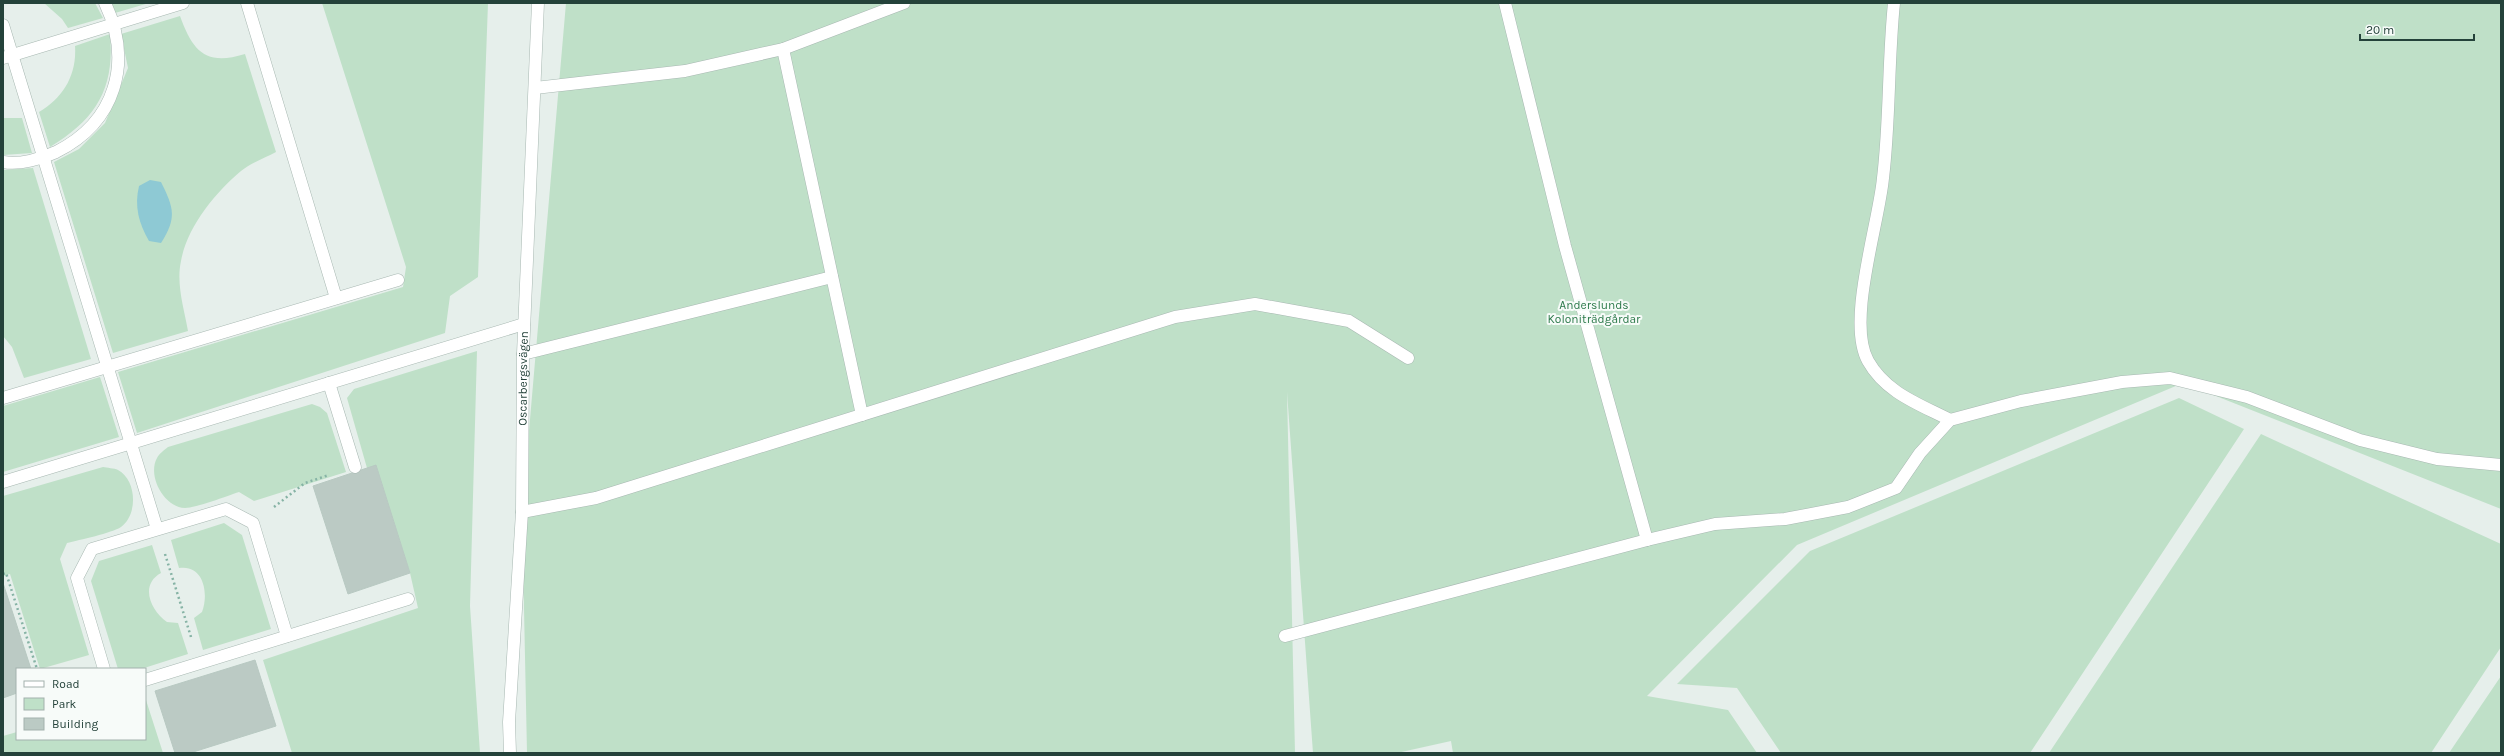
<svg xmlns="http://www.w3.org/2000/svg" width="2504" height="756" viewBox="0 0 2504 756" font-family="Karla,sans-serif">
<rect width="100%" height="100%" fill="#e6efeb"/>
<path fill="#bfe0c8" d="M44,3H95L103,18L68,28L62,19Z
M111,3H149L115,13Z
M322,3H488L478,277L450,296L445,333L137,433L118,372L403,287L406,267Z
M566,3H2501V509L2183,383L1797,545L1647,696L1728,710L1757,753H1453L1451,741L1397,753H1313L1287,392L1295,753H527L522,512Z
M180,16C193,52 206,66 245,54L276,152C265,158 251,163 241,171C215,193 187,227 181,261C176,284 184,308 188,331L113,353L54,162L79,149L105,123L128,68L121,34Z
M110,34C115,89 96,119 50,147L39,112C63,98 77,75 75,46Z
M3,118H22L32,153L3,155Z
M33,168L91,359L24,378L12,347L3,336V170Z
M477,351L470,606L480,753H292L263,660L418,608L410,573L376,466L367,468L347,398L354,389Z
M100,377L119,437L3,472V406Z
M2179,398L2244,429L2030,753H1781L1737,688L1677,684L1810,551Z
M312,404L320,407L327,413L346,472L254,501L239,492C227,496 196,508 185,508C164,507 147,476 157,458C159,454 164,450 168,447Z
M2261,434L2501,544V647L2431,753H2049Z
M103,467C107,468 114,468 118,470C137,480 138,515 121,527C112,533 79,540 67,543L60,559L89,655L40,669L10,574L3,576V496Z
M224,523L242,535L271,629L203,650L194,618L202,612C209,594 204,564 179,568L171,540Z
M152,545L161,573C139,585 151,611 167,622L178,623L188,654L141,669H118L91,581L99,561Z
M2501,676V753H2449Z
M145,697L163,753H3V736L17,732V739H145Z"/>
<path fill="#8ec9d4" d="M150,180L161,182C174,208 177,218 161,243L149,241C139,224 134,206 139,186Z"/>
<path fill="#bbcac4" stroke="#b8c9c2" d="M376,465L410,573L348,594L313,486Z
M3,583L31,669H17V693L3,698Z
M255,660L276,726L190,753H175L155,691Z"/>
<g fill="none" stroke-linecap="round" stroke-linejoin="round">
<g stroke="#a8b8b2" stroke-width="13">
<g id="minor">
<path d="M247,3L336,298"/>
<path d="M1505,3L1565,246L1647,540"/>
<path d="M1894,3C1888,61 1890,120 1883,178C1879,223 1846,322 1868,361C1886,393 1919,404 1950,420"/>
<path d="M3,25L157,529"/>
<path d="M783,49L862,415"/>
<path d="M3,58L183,3"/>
<path d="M535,88L685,71L783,49L904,3"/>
<path d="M3,162C20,165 41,159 56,152C116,122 133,62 105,3"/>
<path d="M523,354L832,277"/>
<path d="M329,383L355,467"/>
<path d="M3,398L398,280"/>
<path d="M3,482L524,324"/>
<path d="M522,512L596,498L1175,317L1255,304L1349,321L1408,358"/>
<path d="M1285,636L1647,540L1715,524L1785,519L1848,507L1896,488L1920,453L1950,420L2021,401L2122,382L2170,378L2247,397L2360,440L2437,459L2501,465"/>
<path d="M104,669L77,578L92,549L226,509L253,523L287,636"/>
<path d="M145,680L408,599"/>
<path id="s1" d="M510,753L509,722L522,512L523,354L538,3"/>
</g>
</g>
<path stroke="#86b3a5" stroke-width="2.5" stroke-dasharray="2 3" stroke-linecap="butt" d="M274,507L305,483L329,475
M165,554L191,637
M3,574L6,573L37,669"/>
<use href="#minor" stroke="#fff" stroke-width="12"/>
</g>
<g text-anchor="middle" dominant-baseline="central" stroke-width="4" stroke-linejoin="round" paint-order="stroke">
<g font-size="12" fill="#2d7a4b" stroke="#f7fbf9">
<text x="1594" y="305">Anderslunds<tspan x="1594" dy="14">Koloniträdgårdar</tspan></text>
</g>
<g font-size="12" fill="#24423a" stroke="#f7fbf9">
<text stroke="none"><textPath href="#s1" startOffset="375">Oscarbergsvägen</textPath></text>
</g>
</g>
<rect width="2504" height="756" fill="none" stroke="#24423a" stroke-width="8"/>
<rect x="16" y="668" width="130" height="72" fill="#f7fbf9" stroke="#a3b1ad"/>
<rect x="24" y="681" width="20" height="6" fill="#ffffff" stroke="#a3b1ad"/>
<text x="52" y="688" font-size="12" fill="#24423a">Road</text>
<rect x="24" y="698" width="20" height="12" fill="#bfe0c8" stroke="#a3b1ad"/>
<text x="52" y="708" font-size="12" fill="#24423a">Park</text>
<rect x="24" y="718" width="20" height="12" fill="#bbcac4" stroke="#a3b1ad"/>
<text x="52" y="728" font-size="12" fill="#24423a">Building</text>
<path d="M2360 34v6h114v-6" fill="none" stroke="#24423a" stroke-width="2"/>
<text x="2366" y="34" font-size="12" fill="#24423a" stroke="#f7fbf9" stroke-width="3" paint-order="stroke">20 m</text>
</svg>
